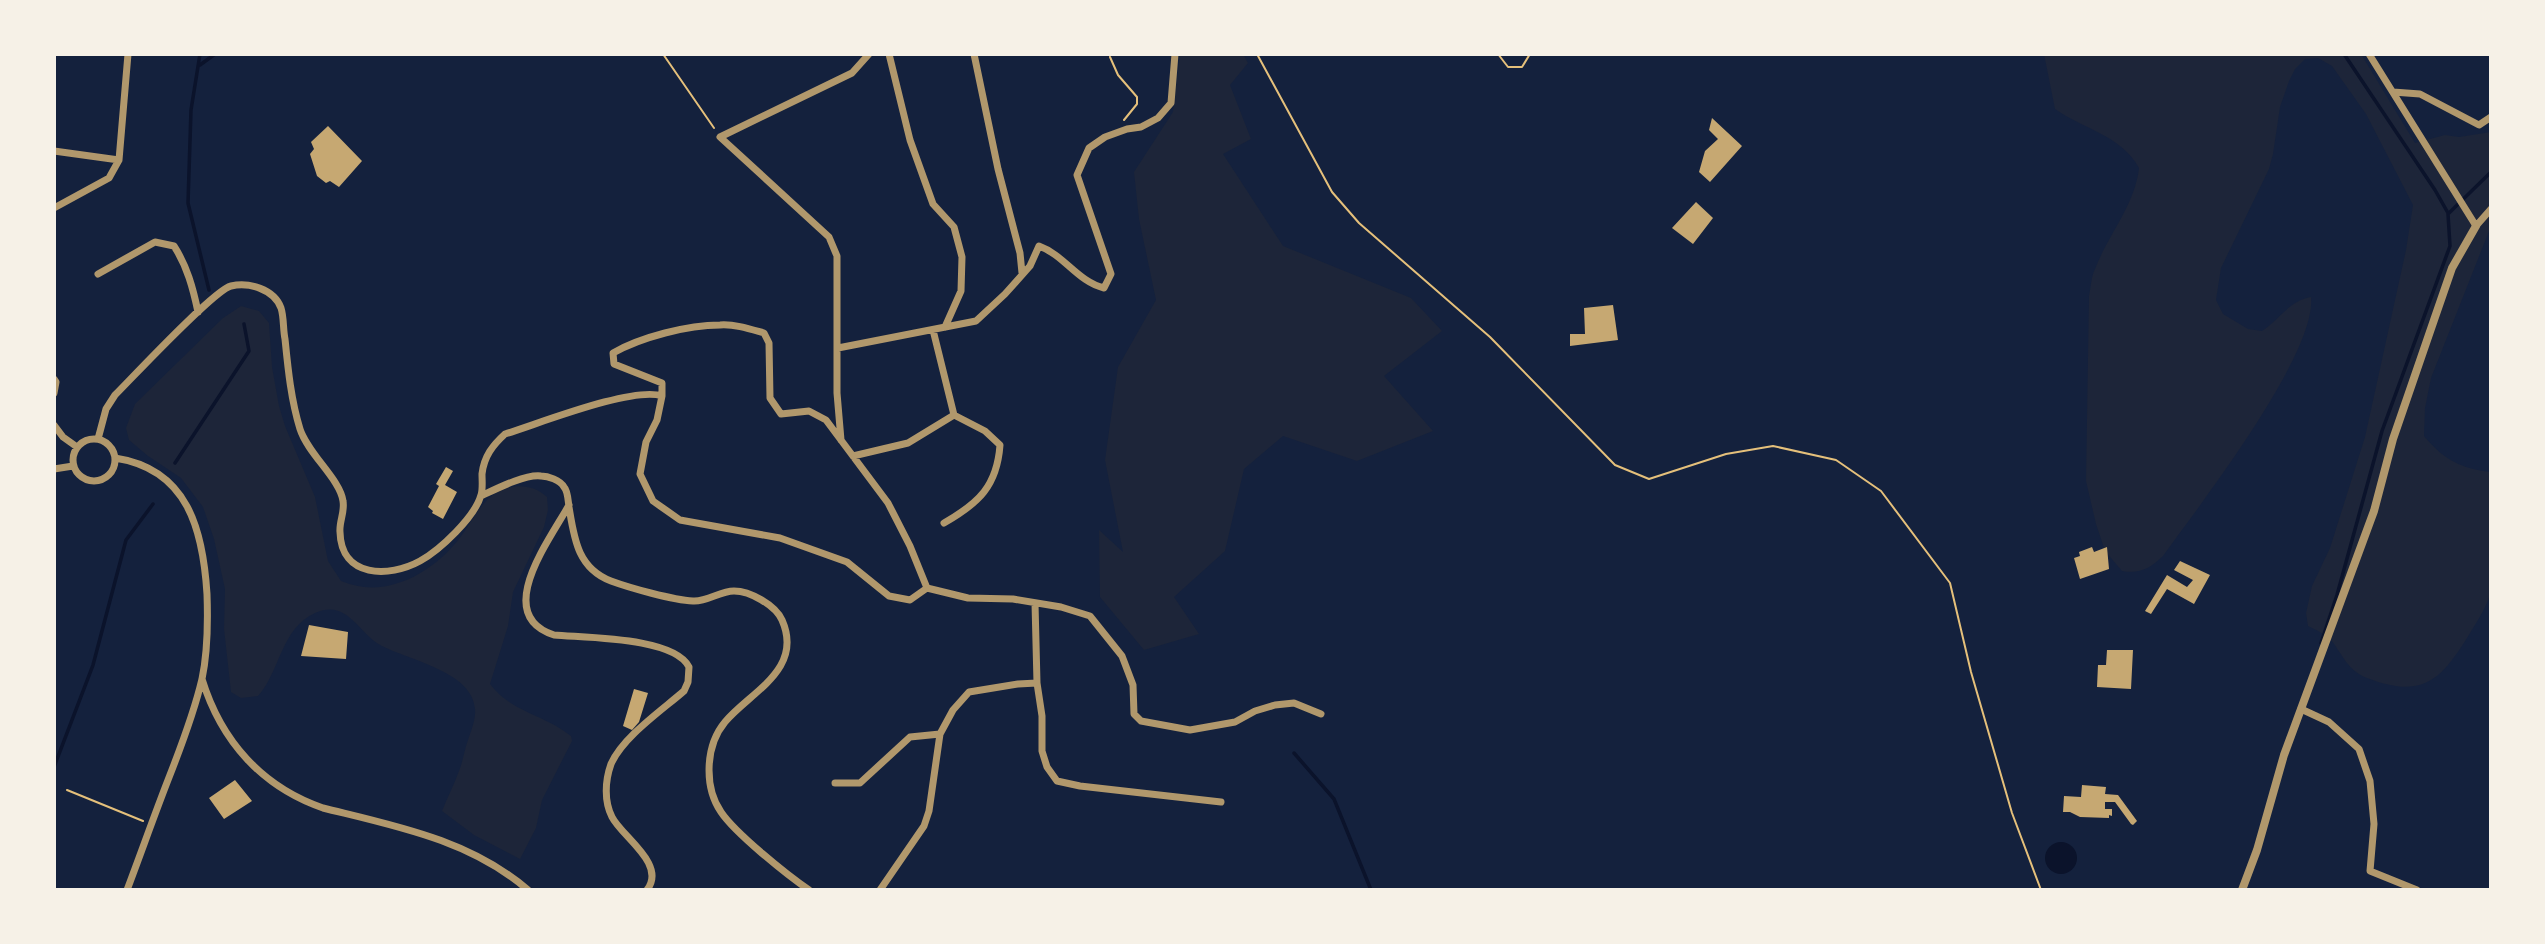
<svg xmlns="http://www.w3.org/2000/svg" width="2545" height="944" viewBox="0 0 2545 944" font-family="Georgia,serif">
<rect width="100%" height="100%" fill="#14213d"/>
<path fill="#1d2539" d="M1180,54H1243L1248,63L1230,85L1251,139L1223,154L1283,246L1411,298L1442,331L1384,376L1433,431L1357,461L1283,436L1244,469L1225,551L1174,597L1199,634L1144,650L1100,597L1099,530L1123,552L1105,460L1118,367L1156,300L1139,219L1134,172L1173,112Z
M2044,54H2361L2415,143L2445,135L2459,137L2491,132V226L2431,378L2425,408L2424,436C2443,459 2461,469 2491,472C2491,509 2495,553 2491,590C2489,603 2477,622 2470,633C2442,679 2424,700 2367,678C2347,670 2343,655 2331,640C2325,634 2316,630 2308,626L2306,613L2312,586L2330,548L2365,437L2406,250L2413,205L2366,114L2332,66L2318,58L2305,59L2295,69L2289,81L2280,107L2273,154L2269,169L2221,268L2216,300L2223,314L2248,329L2262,331C2280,319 2289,301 2311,297C2317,354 2199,506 2163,556C2149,569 2140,574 2122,571L2105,551L2096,524L2086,481L2089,296C2091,287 2091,277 2095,269C2108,235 2135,205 2139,168C2121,135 2083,129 2055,109Z
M241,306L259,311L269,323L272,367L279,406L285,426L315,497L328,561L341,581C385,600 431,574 459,539C469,526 476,511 488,499C504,484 530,481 547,497L548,510L544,527L513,592L508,626L490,684C512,713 544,714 571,736L572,741L542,800L536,828L520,859L474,835L442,811C447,798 454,785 459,771C463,761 464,751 468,740C471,731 476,719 475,709C473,672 409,660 382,646C359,635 348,598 315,613C281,628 280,672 258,696L241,698L231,692L224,629L225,589L214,539L203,507L181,478L148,456L129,440L126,428L135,404L223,318Z"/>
<path fill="#0b132b" d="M2045 858a16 16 0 1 1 32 0a16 16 0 1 1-32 0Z"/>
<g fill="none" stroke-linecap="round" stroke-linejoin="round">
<path stroke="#0b132b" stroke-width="3.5" d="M200,54L191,110L188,203L209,290
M2344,54L2435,190L2448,213
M200,65L215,54
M175,463L249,351L244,324
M2321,643L2337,595L2382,431L2450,246L2448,214L2491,172
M1294,753L1334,799L1371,890
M54,767L93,665L126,540L153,504"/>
</g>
<path fill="#c6a872" d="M1712,118L1742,146L1710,182L1699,172L1705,151L1718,139L1709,130Z
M328,126L362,161L339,187L330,181L326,183L317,176L310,154L314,149L311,142Z
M1696,202L1713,218L1693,244L1672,228Z
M1613,305L1618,340L1570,346V334H1585L1584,308Z
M446,467L453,471L445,485L457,492L443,519L432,513L433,511L428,507L439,486L436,484Z
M2092,547L2094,552L2107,547L2109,569L2080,579L2074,558L2080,556L2079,552Z
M2180,561L2210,575L2194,604L2167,589L2151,614L2145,611L2167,575L2187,587L2193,580L2174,570Z
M309,625L348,632L346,659L301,656Z
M2107,650H2133L2131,689L2097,687L2098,665H2106Z
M634,689L648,693L639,722L632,730L623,726Z
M235,780L252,801L224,819L209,798Z
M2082,785L2106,787L2105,794L2118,795L2137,821L2133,825L2131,824L2115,802H2105V809H2112V816L2109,815V818L2080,817L2070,812H2063L2064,796L2081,797Z"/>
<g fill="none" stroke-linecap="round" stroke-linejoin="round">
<path stroke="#e5c07b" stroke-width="2" d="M663,54L714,128
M1257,54L1332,192L1359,223L1490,337L1615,465L1649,479L1726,454L1773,446L1836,460L1881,491L1950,583L1971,672L2012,813L2041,890
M1498,54L1508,67H1522L1530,54
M1110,57L1118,75L1137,97V104L1124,120
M67,790L143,821"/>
<path stroke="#b1986c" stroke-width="7" d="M889,54L910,140L933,204L954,227L962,257L961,291L945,327
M974,54L998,169L1020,253L1022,273
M2369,54L2476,226L2491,209
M2393,92L2420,94L2479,125L2491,117
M54,151L119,160L109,178L54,208
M119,160L128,54
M98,274L155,242L174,246C187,266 193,288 198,312
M933,330L954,415L985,431L1000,445C997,486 979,503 944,523
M838,348L976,321L1005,294L1030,266L1039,246C1064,255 1078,282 1104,288L1111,274L1077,175L1089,148L1105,137L1127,129L1141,127L1158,118L1171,103L1175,54
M54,379L56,382L54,393
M662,396V383L614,364L613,353C641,337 688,325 720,325C735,324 750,329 764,333L769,343L770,398L781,414L809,411L826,420L888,503L910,546L927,588
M54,425L63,437L77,447
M98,439L106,409L115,395C133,377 214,290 231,286C249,282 274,289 281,308C284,317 283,330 285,339C288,369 291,400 300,429C308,454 340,479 343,501C345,512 339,522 340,532C341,578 389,578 420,561C440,550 475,517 481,495C483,489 482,481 482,474C484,456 493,445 505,434C538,424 633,386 662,396L657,420L646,442L640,474L653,501L680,520L780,538L847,562L889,596L910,600L927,588L968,598L1013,599L1061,607L1090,616L1122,656L1133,685L1134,714L1141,721L1190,730L1235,722L1255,711L1275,705L1294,703L1321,714
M73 460a21 21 0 1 1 42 0a21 21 0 1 1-42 0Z
M841,440L837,393V256L829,237L720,137L852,73L869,54
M853,456L908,443L954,415
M115,458C188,469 203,530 207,594C208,622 208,651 202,679C194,713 181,747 168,780C154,816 141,853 127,890
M54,469L73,466
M481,496C496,489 525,474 541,476C548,476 560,480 564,487C568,491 568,501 569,507C574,537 577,568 611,581C630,588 673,600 693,601C707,602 720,591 734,591C750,591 775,605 782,620C804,670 750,692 725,722C705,746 704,787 721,812C735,833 787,875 809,890
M569,505C549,541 492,615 554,635C585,638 674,637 689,667L688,682L684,691C661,711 623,737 611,764C605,781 604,801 612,817C622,837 667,864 647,890
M1035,603L1037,683L1042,716V751L1047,767L1057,781L1080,786L1221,802
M202,679C221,741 262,787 323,808C396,826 470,840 528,890
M2301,709L2329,722L2359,749L2370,781L2374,824L2370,871L2417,890
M835,783H860L910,737L940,734
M880,890L924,826L929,811L940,734L953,710L969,692L1018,684L1037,683"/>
<path stroke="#b1986c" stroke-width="8" d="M2242,890L2257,850L2284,755L2374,511L2393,439L2434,320L2452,268L2476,226"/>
</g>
<rect width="2545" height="944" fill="none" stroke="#f6f1e7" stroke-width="112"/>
</svg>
